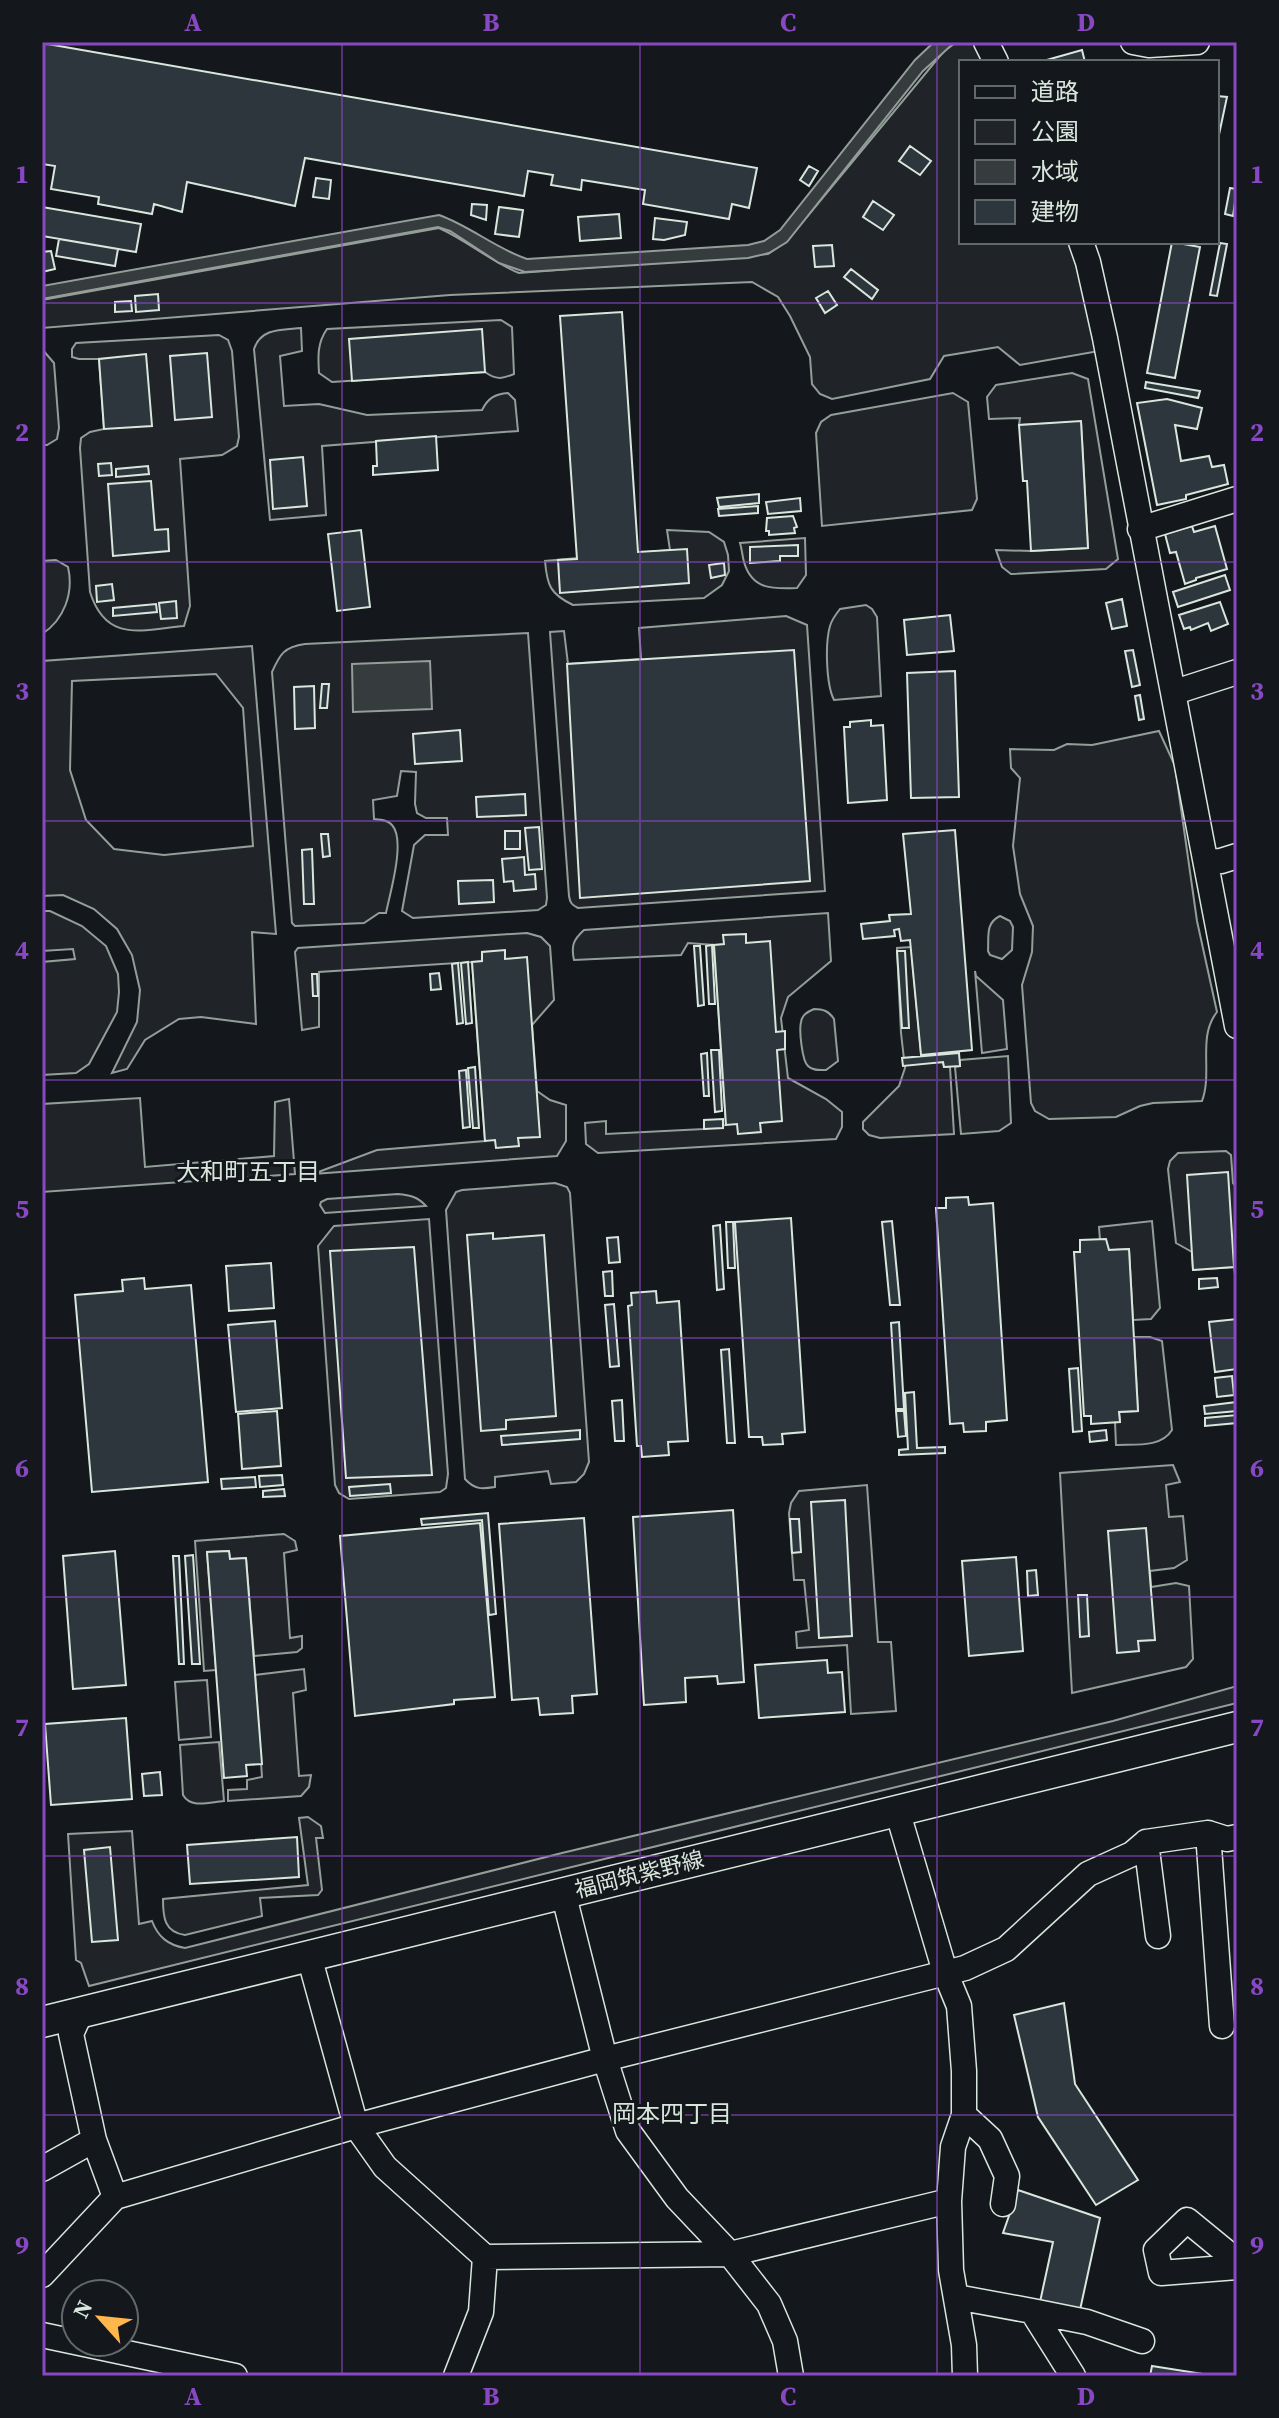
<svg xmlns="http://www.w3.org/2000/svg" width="1279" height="2418" viewBox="0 0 1279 2418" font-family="'Source Serif 4','Noto Sans JP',serif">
<rect width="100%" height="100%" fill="#14181c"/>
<path fill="#202428" stroke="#939e99" stroke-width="2" fill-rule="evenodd" d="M957,42H974L985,62H961V242H1070L1099,351L1020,365L998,347L944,356L930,379L832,399L820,394L812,384L810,357L790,316L778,297L752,282L450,295L42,328V300L439,228C468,241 490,261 519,273L768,254L787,241L944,51Z
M501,320L512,327L514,374C502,379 496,380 485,372L332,382L319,373C318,357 317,343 327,329Z
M301,328L302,351L280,356L284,406L319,404L367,415L482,410C488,398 495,394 508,393L515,400L518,431L322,446L326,515L270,520L254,349C261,328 281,330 301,328Z
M219,335L228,340L232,351L239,437L237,446L222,455L180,459L190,606L184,626C141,630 106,643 90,592L80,448L81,438L90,432L104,429L99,359H79L72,357V349L76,343Z
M42,349L54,363L59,428L57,439L47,445H42Z
M1072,373L1088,379L1118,559L1106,569L1011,574L1002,567L996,550L1031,551L1088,548L1081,422L1019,425L1020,418L989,419L987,397L996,385Z
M953,393L968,402L977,499L972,510L822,526L816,433L821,422L831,415Z
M667,530L709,532L724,542L728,555L729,571L722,585L704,598L573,605C550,594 547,585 545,561L670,550Z
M805,538L806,575L797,588C773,589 752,590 744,562C742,555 742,549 740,543Z
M56,560L68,567C74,593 64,620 42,634V561Z
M866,605L872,609L877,617L881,696L834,700C826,684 825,643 830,626C832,619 836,614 840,609Z
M786,616L807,625L825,891L578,908C572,905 570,903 569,896L550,632L564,631L568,664L641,659L639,628Z
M528,633L547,898L546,905L538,910L413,918L402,911L414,845L425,835H448L447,818H426L417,813L415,804L416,772L401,771L397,796L373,800L374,819C380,820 387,819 392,825C406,840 390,893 386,913H379L364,923L295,926L292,923L272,672C280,654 284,647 305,644Z
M252,646L276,934L252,932L256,1024L201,1017L179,1019L145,1040L127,1069L112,1073L137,1022L140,990L132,955L117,929L94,909L63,895L42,896V661ZM216,674L243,708L253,846L164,855L114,849L86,820L70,770L72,681Z
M1159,731L1175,766L1197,921L1217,1012C1197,1037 1213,1072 1202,1101L1153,1103L1140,1106L1116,1117L1049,1119L1035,1111L1031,1103L1022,985L1032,952L1033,926L1020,894L1013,846L1020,778L1011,768L1010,749L1054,750L1067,744L1092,745Z
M42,911H50L82,926L106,946L118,974L119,992L117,1012L89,1064L76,1073L42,1075V962L75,959L73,949L42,951Z
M828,913L831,961L788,997L781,1018L788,1078L826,1099L842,1112V1127L836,1139L598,1153L586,1144L585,1123L606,1121V1134L704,1129L726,1125L714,945L688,943L681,955L574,960C571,946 573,940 584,930Z
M1000,916L1010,921L1013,927L1012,950L1002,959L990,955L988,951C989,937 985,923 1000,916Z
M527,933L541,937L550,946L554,1000L532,1025L537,1091L550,1100L566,1105V1141L557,1156L313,1174L377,1150L485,1141L472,962L319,972V1027L302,1030L295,952L298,948Z
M911,947L922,1063L943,1062L944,1067H950L954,1134L880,1138L869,1135L863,1129V1122L899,1086L905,1068L901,1033L897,948Z
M975,971L976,976L1003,1000L1007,1049L982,1053Z
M814,1009C823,1009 829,1011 834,1019L838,1061L826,1070C820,1070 813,1071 808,1066C802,1061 799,1030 801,1022C802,1015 807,1012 814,1009Z
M1008,1056L1011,1123L999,1131L961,1134L955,1067L960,1066V1060Z
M140,1098L145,1167L274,1156L275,1102L289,1099L295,1174L42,1192V1104Z
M1226,1151L1231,1155L1233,1183L1237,1188V1290L1234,1267L1193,1270L1192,1252L1176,1243L1168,1169L1170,1161L1178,1153Z
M555,1183L567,1187L570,1193L589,1462L584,1474L576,1482L551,1484L548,1471L495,1477V1487C482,1489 475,1490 465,1479L446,1210L456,1192L462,1190Z
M398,1194C410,1195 418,1197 426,1206L325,1213L320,1205L321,1202L327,1199Z
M429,1219L448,1474L446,1488L440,1492L349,1499L339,1493L335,1485L318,1246L334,1226Z
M1152,1221L1160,1308L1151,1319L1133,1320L1129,1249L1109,1250L1100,1240L1099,1227Z
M1134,1337H1150L1162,1341L1172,1430C1161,1448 1135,1444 1116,1445L1115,1422L1120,1421L1119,1412L1138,1411Z
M1173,1465L1180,1482L1166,1485L1169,1517L1183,1516L1187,1560L1174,1568L1150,1571L1151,1587L1176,1583L1189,1586L1193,1659L1186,1667L1072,1693L1060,1473Z
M867,1485L878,1642H891L896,1711L851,1714L847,1645L797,1648L796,1632L809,1630L804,1580H794L789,1513L791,1503L799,1491Z
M284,1534L295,1541L297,1550L284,1553L290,1638L302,1636V1648L297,1652L254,1656L246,1558L230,1559L229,1551L207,1552L216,1670L204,1671L195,1541Z
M304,1669L306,1690L293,1693L299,1776L311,1775L309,1787L301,1796L228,1801V1790L247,1789V1780L262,1777L255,1675Z
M207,1680L211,1737L179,1740L175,1682Z
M1237,1686V1703L89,1986L81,1963L76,1960L68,1834L132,1831L139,1924L152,1921C158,1937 168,1945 185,1948L562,1853L1113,1721Z
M219,1742L224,1801C210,1802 191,1809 183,1795L180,1745Z
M308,1817L321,1826L323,1838H316L322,1890L318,1895L260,1898L262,1916L185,1935C164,1932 163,1917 163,1899L308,1885L299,1818Z"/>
<path fill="#363b3e" stroke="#939e99" stroke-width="2" d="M934,42H955L923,71L787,242L769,253L748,258L525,272L499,263L450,231L438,227L42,299V286L439,215C470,226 495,248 527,259L748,245L764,241L780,230L915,60Z
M430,661L432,709L353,712L352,664Z"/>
<path fill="#2c363c" stroke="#d8e6dc" stroke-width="2" d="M42,43L757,168L749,208L732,204L729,219L643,204L645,190L582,180L581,190L551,185L553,175L528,171L524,196L305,158L295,206L187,182L182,212L154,204L152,214L98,204L99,197L51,189L55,166L42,164Z
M1082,50L1085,62H1044L1043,61Z
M1217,96L1227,97L1217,144Z
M910,146L931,161L920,175L899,161Z
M809,166L818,171L809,186L800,180Z
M316,178L331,180L329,199L313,197Z
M1230,188L1237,189L1233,216L1225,214Z
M873,201L894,215L883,230L863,217Z
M472,204L487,205L486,220L471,215Z
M42,207L141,224L136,252L42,236Z
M499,207L523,210L519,237L495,234Z
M619,214L621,238L580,241L578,217Z
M655,218L687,222L685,235L664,240L653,239Z
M59,239L118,249L115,266L56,256Z
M1172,242L1200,247L1175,378L1147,373Z
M1220,243L1227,244L1217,296L1210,295Z
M832,245L834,266L815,267L813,246Z
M51,251L55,269L42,272V252Z
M851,269L878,290L872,299L844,277Z
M828,291L837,305L825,313L816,298Z
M158,294L159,310L136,312L135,296Z
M131,301L132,311L115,312V302Z
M622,312L638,552L687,549L689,583L560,593L558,560L577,559L560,316Z
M482,329L485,372L352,381L349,339Z
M207,353L212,417L175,420L170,356Z
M146,354L152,426L104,429L99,359Z
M1146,382L1200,391L1198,398L1145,388Z
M1167,399L1202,408L1197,429L1175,425L1181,461L1209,456L1212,467L1224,465L1228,484L1186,495V499L1157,505L1137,403Z
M1081,421L1088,548L1031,551L1027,481H1023L1019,425Z
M436,436L438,470L373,475V466H377L376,441Z
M303,457L307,506L273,509L270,460Z
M111,463L112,475L99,476L98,464Z
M148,466L149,474L116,477V469Z
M151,481L155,530L168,529L169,551L113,556L108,484Z
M759,494V503L719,507L717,498Z
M800,498L801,511L768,514L766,502Z
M758,506V513L719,516L718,509Z
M793,516L797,527L794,528L795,533L769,535V531H766L767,518Z
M1192,526L1194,532L1215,526L1227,569L1196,578V580L1185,584L1176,552L1170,553L1165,534Z
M361,530L370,607L337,611L328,534Z
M798,545V556H780V561L750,563V547Z
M724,563L725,575L711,578L709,565Z
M1225,575L1230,590L1178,607L1173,592Z
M112,584L114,600L97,602L96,586Z
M1122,599L1127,626L1112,629L1106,603Z
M176,601L177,618L161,619L159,603Z
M1220,602L1228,624L1211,631L1208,623L1191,630L1190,627L1184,629L1179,615Z
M156,604L157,612L113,616V608Z
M950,615L954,651L907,655L904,620Z
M794,650L810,881L580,898L567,664Z
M1133,650L1140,685L1132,687L1125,651Z
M955,671L959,797L911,798L907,673Z
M322,684H329L327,708H320Z
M314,686L315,728L295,729L294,687Z
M1140,695L1144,719L1139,720L1135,696Z
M871,720V726L883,725L887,800L848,803L844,727H850V722Z
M460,730L462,761L415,764L413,734Z
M525,794L526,815L477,817L476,797Z
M539,827L542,869L529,870L525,828Z
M955,830L972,1050L921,1055L910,940L901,941L899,929L894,930L895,936L863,939L861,924L890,921L889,915L911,914L903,834Z
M505,831H520V849H505Z
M321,834H328L330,856L323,857Z
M312,849L314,904H304L302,850Z
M524,857L525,875L535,874L536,889L514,891L513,881L504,882L502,859Z
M493,880L494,902L459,904L458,881Z
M746,934V943L770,941L776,1032L785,1031V1049L777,1050L782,1121L760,1123L761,1132L738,1134L737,1124L726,1125L714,945L724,944L723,935Z
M712,945L715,1004H709L706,946Z
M694,946H700L704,1005L698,1006Z
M505,950V959L527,957L540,1137L518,1138L519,1146L496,1148L495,1140L485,1141L472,962L482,961V952Z
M897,951H905L909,1028H902Z
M468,962L472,1023L466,1024L461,963Z
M458,963L463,1023L457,1024L452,964Z
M439,973L441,989L431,990L430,974Z
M312,974H317L318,996H313Z
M711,1050H719L722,1111L715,1112Z
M707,1053L709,1096H704L701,1054Z
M959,1053L960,1066L944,1067L943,1062L903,1066L902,1058Z
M475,1067L479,1128H473L468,1068Z
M466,1070L470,1127L463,1128L459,1071Z
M723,1119V1128L704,1129V1120Z
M1228,1172L1234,1267L1193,1270L1187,1175Z
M968,1197L969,1205L993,1203L1007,1420L986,1422V1431L964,1432L963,1423L950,1424L936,1208H946V1198Z
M791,1218L805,1432L782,1434L783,1444L763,1445L762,1437H749L735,1222Z
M892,1221L900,1305H890L882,1222Z
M726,1222H733L735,1268H728Z
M720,1225L724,1289L717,1290L713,1226Z
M493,1233V1239L544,1235L556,1416L506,1420V1429L481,1431L467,1235Z
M618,1237L620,1262L609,1263L607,1238Z
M1106,1239L1109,1250L1129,1249L1138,1411L1119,1412L1120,1422L1091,1424V1416H1084L1074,1252H1080V1240Z
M414,1247L432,1475L346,1478L330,1251Z
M271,1263L274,1308L229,1311L226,1266Z
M612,1271L613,1296H605L603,1272Z
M144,1278L145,1289L191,1285L208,1482L92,1492L75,1295L123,1291L122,1280Z
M1217,1278L1218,1287L1199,1289V1279Z
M656,1291L657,1303L679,1301L688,1441L668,1442L669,1455L642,1457L641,1446H637L628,1306L632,1305L631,1293Z
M614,1304L619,1366L610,1367L605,1305Z
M1237,1319V1369L1215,1372L1209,1322Z
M275,1321L282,1408L236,1412L228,1325Z
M899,1322L904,1409H896L891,1323Z
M729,1349L735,1443H727L721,1350Z
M1078,1368L1082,1431L1073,1432L1069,1369Z
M1232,1376L1234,1395L1217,1397L1215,1378Z
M914,1392L917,1448L945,1447V1453L899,1455V1450L908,1449L905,1393Z
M622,1400L624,1441H615L612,1401Z
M1237,1402V1411L1205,1414L1204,1406Z
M277,1411L281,1466L242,1469L238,1414Z
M896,1411H904L906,1436L898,1437Z
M1237,1415V1423L1205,1426V1418Z
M580,1430V1439L502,1445L501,1436Z
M1106,1430L1107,1440L1090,1442L1089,1432Z
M282,1475L283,1485L260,1487L259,1476Z
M255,1477L256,1487L222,1489L221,1479Z
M390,1484L391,1493L350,1496L349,1487Z
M284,1489L285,1496L263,1497V1491Z
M845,1500L852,1636L819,1638L811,1502Z
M733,1510L744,1682L718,1684L717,1676L685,1678L686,1702L644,1705L633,1517Z
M488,1513L496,1614L489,1615L482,1520L422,1525L421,1519Z
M584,1518L597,1694L572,1696L573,1713L540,1715L538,1698L512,1700L499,1524Z
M790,1519H799L801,1552L792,1553Z
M480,1523L495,1697L454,1700V1704L355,1716L340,1536Z
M1146,1528L1155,1640L1138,1641L1139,1651L1117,1653L1108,1531Z
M115,1551L126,1685L73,1689L63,1556Z
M229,1551L230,1559L246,1558L262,1764L246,1765L247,1776L224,1778L207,1552Z
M193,1555L200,1664H192L185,1556Z
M173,1556H179L184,1664H179Z
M1016,1557L1023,1651L969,1656L962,1561Z
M1036,1570L1038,1595L1028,1596L1027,1571Z
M1078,1595H1087L1089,1636L1080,1637Z
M827,1660L828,1673L842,1672L845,1712L759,1718L755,1665Z
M126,1718L132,1799L51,1805L45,1724Z
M160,1772L162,1795L144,1796L142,1774Z
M297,1837L299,1877L190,1884L187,1845Z
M110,1847L118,1940L92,1942L84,1850Z
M1064,2003L1075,2084L1138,2180L1096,2205L1038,2117L1014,2015Z
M1018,2190L1100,2218L1080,2310L1040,2302L1053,2242L1003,2233Z
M1152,2366L1203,2374L1202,2376H1150Z"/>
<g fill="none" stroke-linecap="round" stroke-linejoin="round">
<g stroke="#d8e6dc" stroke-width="27">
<path id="minor" d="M986,42L996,62
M1133,42L1149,45L1197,42
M1081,242L1088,262L1105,338L1237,1026
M1140,529L1237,499
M1175,692L1237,672
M1206,862L1221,861L1237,856
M897,1810L945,1972L959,2006L964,2071V2115L953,2147L949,2201L951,2270L964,2345L965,2376
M1208,1833L1222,2026
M1146,1842L1158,1936
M563,1892L605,2059L628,2131L677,2198L730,2254L769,2304L785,2341L791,2376
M309,1956L356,2126L385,2167L485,2257L481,2312L456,2376
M81,2012L71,2034L94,2140L115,2197
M964,2115L990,2139L1007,2176L1003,2204
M42,2169L94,2140
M485,2257L730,2254L949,2201
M1237,2261L1187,2220L1156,2250L1161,2273L1237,2267
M42,2275L115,2197L356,2126L605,2059L965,1968L1006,1949L1088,1874L1132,1854L1146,1842L1208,1833L1227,1839L1237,1837
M956,2297L1032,2311L1073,2376
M1032,2311L1087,2322L1142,2341
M42,2335L235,2376"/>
</g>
<g stroke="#d8e6dc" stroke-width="33">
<path id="major" d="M42,2022L1237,1727"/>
</g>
<use href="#minor" stroke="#14181c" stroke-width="24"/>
<use href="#major" stroke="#14181c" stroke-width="30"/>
</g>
<path fill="none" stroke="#8948c3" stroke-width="2" stroke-opacity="0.55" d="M342,42V2376M640,42V2376M937,42V2376M42,303H1237M42,562H1237M42,821H1237M42,1080H1237M42,1338H1237M42,1597H1237M42,1856H1237M42,2115H1237"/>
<g text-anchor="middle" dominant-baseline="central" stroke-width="6" stroke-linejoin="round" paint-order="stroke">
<g font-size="22" fill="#d8e6dc" stroke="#14181c">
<text transform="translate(639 1874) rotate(-14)">福岡筑紫野線</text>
</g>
<g font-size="24" fill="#d8e6dc" stroke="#14181c">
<text x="248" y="1171">大和町五丁目</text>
<text x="672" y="2113">岡本四丁目</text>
</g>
</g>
<rect width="1279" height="2418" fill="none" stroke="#14181c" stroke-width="88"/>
<rect x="959" y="60" width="260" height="184" fill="#14181c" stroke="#626a69" stroke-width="2"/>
<rect x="975" y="86" width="40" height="12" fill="#14181c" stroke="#626a69" stroke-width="2"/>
<text x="1031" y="100" font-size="24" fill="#d8e6dc">道路</text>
<rect x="975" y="120" width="40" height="24" fill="#202428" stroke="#626a69" stroke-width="2"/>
<text x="1031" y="140" font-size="24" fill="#d8e6dc">公園</text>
<rect x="975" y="160" width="40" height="24" fill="#363b3e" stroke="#626a69" stroke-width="2"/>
<text x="1031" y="180" font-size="24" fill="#d8e6dc">水域</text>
<rect x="975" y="200" width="40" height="24" fill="#2c363c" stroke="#626a69" stroke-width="2"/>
<text x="1031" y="220" font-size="24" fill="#d8e6dc">建物</text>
<g transform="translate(100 2318) rotate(297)"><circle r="38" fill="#14181c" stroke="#626a69" stroke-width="2"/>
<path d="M0-6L14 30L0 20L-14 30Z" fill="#ffb74d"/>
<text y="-12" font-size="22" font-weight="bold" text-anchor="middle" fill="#d8e6dc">N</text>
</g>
<rect x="44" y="44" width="1191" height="2330" fill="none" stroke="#8948c3" stroke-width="3"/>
<g font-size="26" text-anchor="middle" font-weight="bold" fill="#8948c3">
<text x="193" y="31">A</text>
<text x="491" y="31">B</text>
<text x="788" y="31">C</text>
<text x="1086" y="31">D</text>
<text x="22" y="183">1</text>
<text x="1257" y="183">1</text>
<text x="22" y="441">2</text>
<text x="1257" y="441">2</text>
<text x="22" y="700">3</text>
<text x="1257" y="700">3</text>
<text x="22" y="959">4</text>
<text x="1257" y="959">4</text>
<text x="22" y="1218">5</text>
<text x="1257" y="1218">5</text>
<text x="22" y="1477">6</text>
<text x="1257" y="1477">6</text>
<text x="22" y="1736">7</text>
<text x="1257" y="1736">7</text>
<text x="22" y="1995">8</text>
<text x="1257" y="1995">8</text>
<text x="22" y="2254">9</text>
<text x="1257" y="2254">9</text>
<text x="193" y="2405">A</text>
<text x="491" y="2405">B</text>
<text x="788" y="2405">C</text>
<text x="1086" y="2405">D</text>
</g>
</svg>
